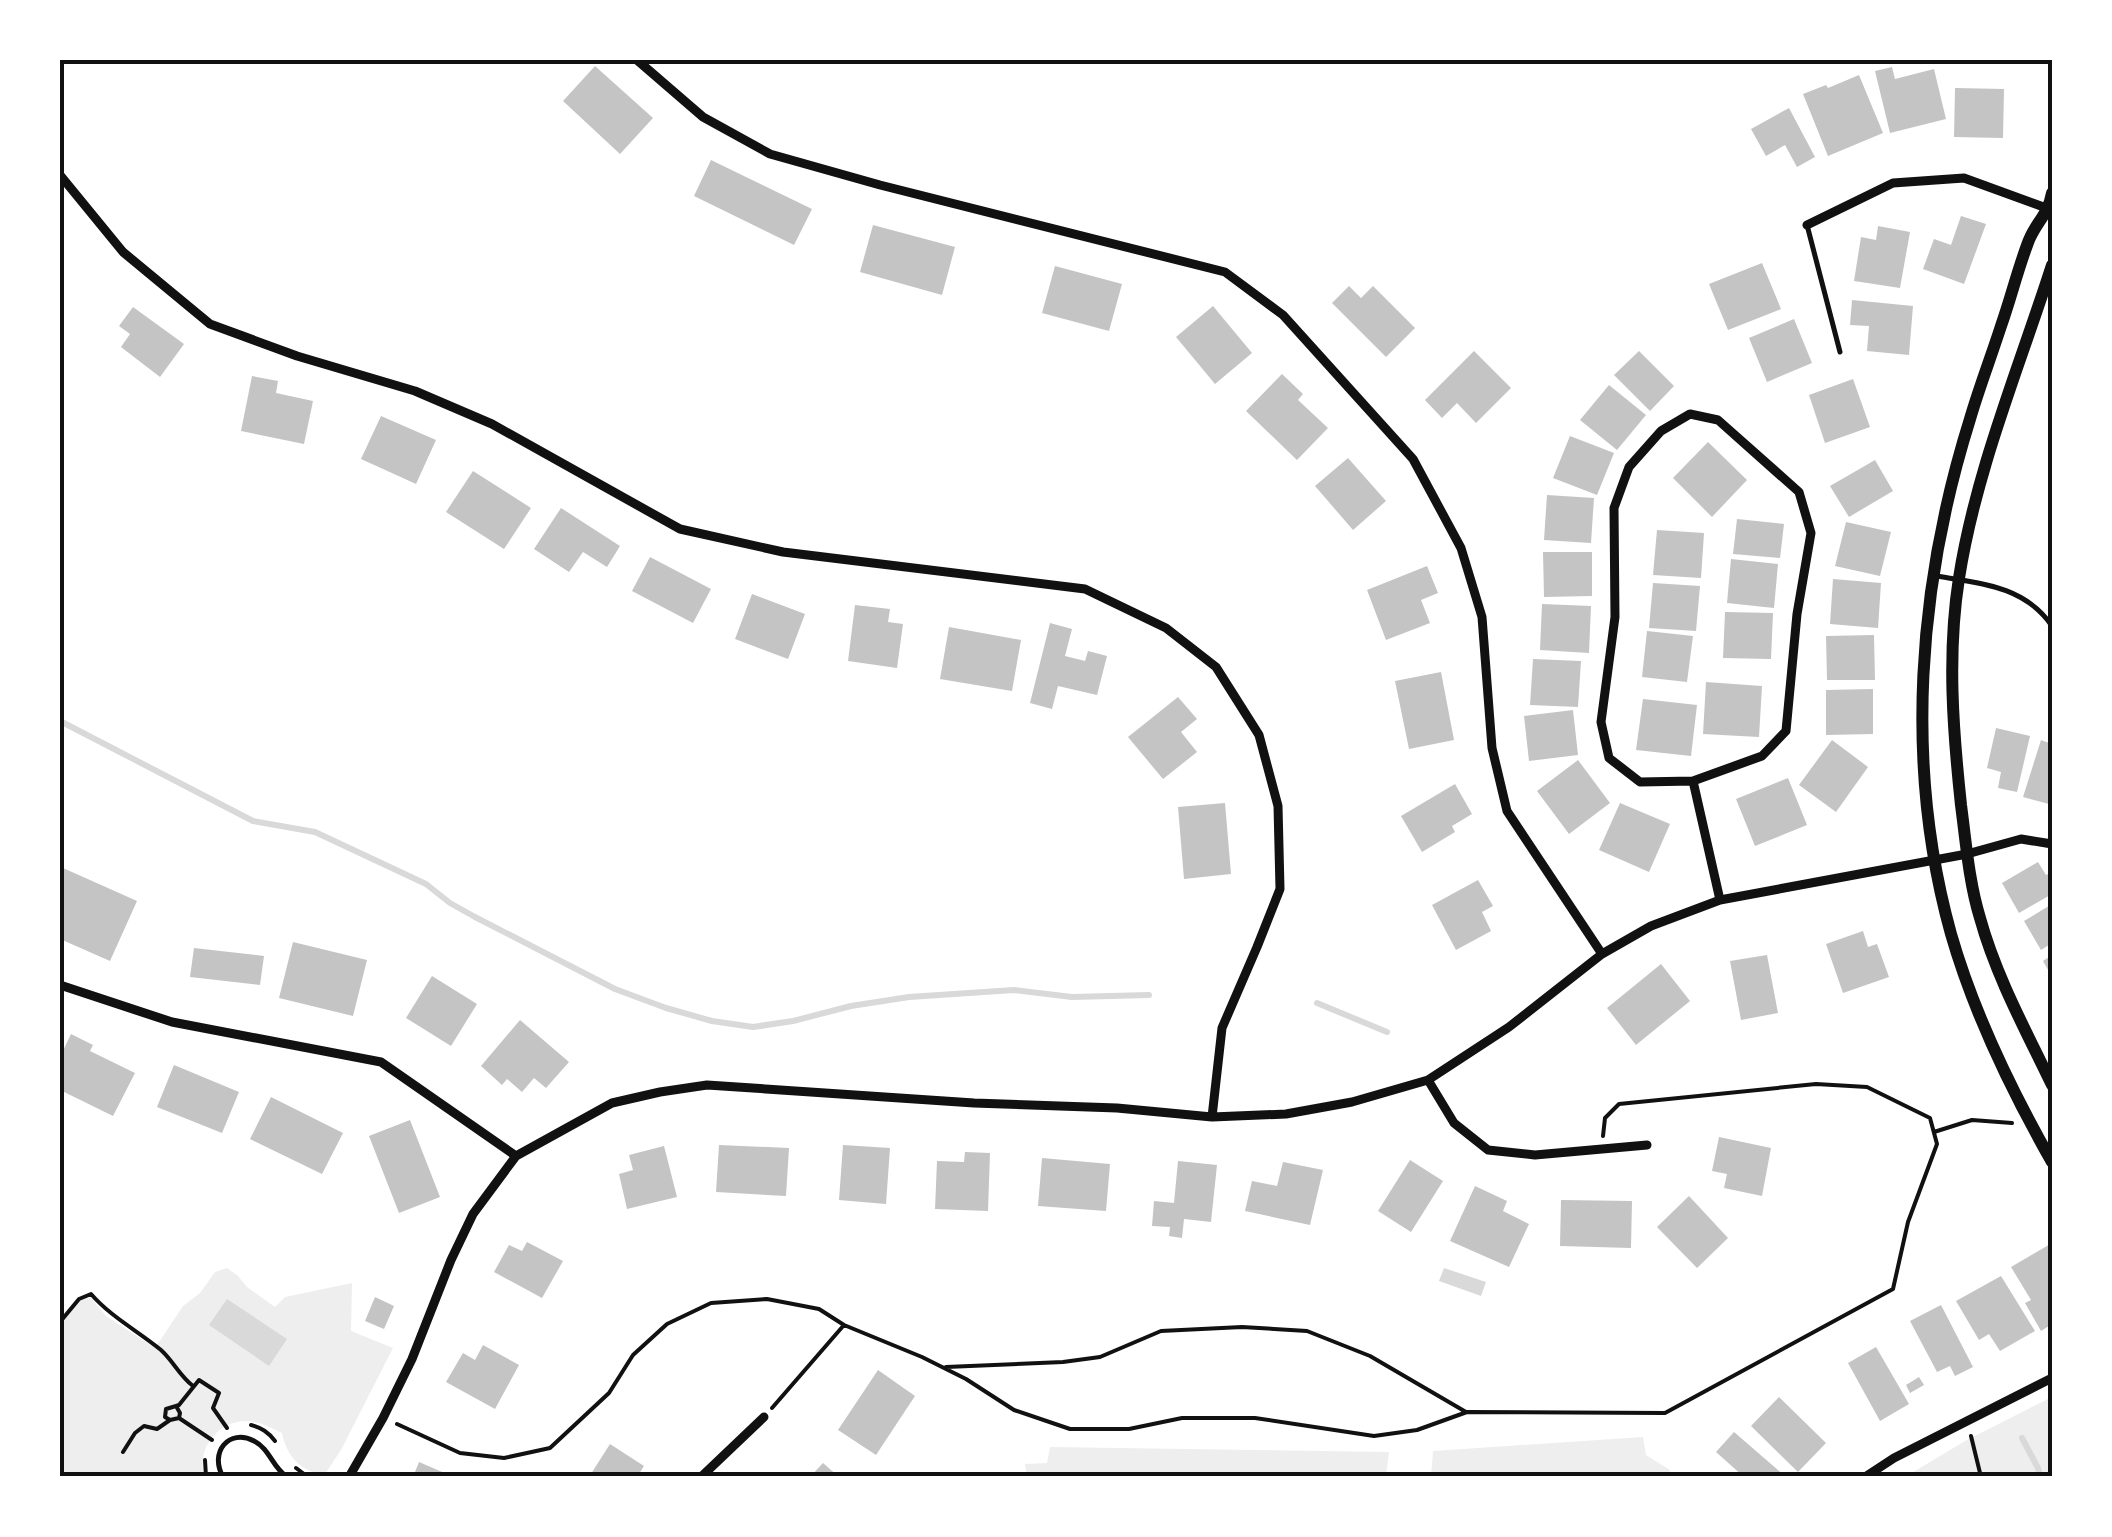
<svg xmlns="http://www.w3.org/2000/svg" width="2112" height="1537" viewBox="0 0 2112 1537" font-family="Raleway,sans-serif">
<rect width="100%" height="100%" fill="#fff"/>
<path fill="#eee" d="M227,1268L238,1276L247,1287L275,1307L285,1297L352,1283L351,1331L393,1348L341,1450L325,1474C301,1473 286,1455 282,1433C271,1428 257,1420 244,1421C215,1423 197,1450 204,1477H60V1323L80,1298H91L106,1316L155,1348L183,1306L200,1293L215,1272Z
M2052,1397V1477H1905L1965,1441Z
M1643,1437L1646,1455L1670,1470L1668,1477H1431L1433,1451Z
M1050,1447L1389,1452L1386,1477H1027L1025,1464L1047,1463Z"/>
<path fill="#d9d9d9" d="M1444,1268L1486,1282L1481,1296L1439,1281Z
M227,1299L287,1339L269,1366L209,1325Z"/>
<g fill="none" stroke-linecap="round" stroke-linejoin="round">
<path stroke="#d9d9d9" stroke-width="6" d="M60,721L253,821L315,832L426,884L450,903L475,917L615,989L666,1008L712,1021L753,1027L793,1021L851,1006L909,997L1014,990L1072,997L1149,995
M1317,1003L1387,1032
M2022,1438L2038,1468L2040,1477"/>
</g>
<path fill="#c4c4c4" d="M595,66L653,118L620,154L563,101Z
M1892,67L1895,79L1934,69L1946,119L1890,133L1875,71Z
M1859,75L1883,133L1828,156L1803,94L1826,85L1828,88Z
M1955,88L2004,89L2003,138L1954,137Z
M1789,108L1815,157L1797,167L1785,145L1766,156L1751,129Z
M711,160L812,209L794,245L694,196Z
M1961,216L1986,224L1964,284L1923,269L1934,239L1951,245Z
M873,225L955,247L942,295L860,272Z
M1878,226L1910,232L1900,288L1854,281L1861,237L1876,240Z
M1762,263L1781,309L1728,330L1709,284Z
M1055,266L1122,284L1109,331L1042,313Z
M1349,286L1361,298L1373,286L1415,328L1386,357L1332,303Z
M1852,300L1913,306L1909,355L1867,351L1869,326L1850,325Z
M1213,306L1252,353L1215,384L1176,337Z
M133,307L184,344L160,377L121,347L130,334L119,326Z
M1794,319L1812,363L1767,382L1749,338Z
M1474,351L1511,388L1476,423L1457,403L1442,418L1425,400Z
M1639,351L1674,386L1650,411L1614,375Z
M1282,374L1303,394L1298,400L1328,428L1297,460L1246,411Z
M252,376L278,381L276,393L313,401L304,444L241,431Z
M1853,379L1870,427L1825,443L1809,395Z
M1609,385L1646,415L1617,450L1580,420Z
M381,416L436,440L416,484L361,459Z
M1570,436L1614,453L1597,495L1553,478Z
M1708,442L1747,480L1712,517L1673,478Z
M1348,458L1386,501L1353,530L1315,486Z
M1875,460L1893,491L1849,517L1830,486Z
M473,471L531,508L504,549L446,512Z
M1547,495L1594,498L1591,543L1544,540Z
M561,508L620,546L607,567L583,552L569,572L534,549Z
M1737,519L1784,524L1780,558L1733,554Z
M1846,522L1891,532L1880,576L1835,566Z
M1657,530L1704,533L1701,578L1653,575Z
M1543,552H1592V596L1544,597Z
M650,557L711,589L693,623L632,591Z
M1731,559L1778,564L1774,608L1727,603Z
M1427,566L1438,593L1421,600L1430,623L1386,640L1367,590Z
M1833,579L1881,583L1878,628L1830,624Z
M1653,583L1700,586L1696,631L1649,628Z
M752,594L805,614L788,659L735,639Z
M1542,604L1591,606L1589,653L1540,650Z
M855,605L890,609L888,622L903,624L897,668L848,661Z
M1725,612L1773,613L1771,659L1723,658Z
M1050,623L1072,629L1065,656L1085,661L1088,651L1107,656L1097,695L1058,686L1052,709L1030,703Z
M949,627L1021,640L1012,691L940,679Z
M1647,631L1693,636L1687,682L1642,677Z
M1874,635L1875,680H1827L1826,636Z
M1533,659L1581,661L1578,707L1530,705Z
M1441,672L1454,740L1409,749L1395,681Z
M1706,682L1762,686L1759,737L1703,734Z
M1873,689V734L1826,735V690Z
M1178,697L1197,719L1181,732L1197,752L1163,779L1128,737Z
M1643,699L1697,705L1691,756L1636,750Z
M1573,710L1578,755L1529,761L1524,716Z
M1996,728L2030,736L2017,792L1998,788L2001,772L1987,768Z
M1832,740L1868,767L1836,812L1799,785Z
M2041,740L2052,744V795L2049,804L2023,797Z
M1578,760L1610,803L1569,834L1537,791Z
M1788,778L1807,825L1755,846L1736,799Z
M1455,784L1472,814L1452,826L1455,832L1422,852L1401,816Z
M1225,803L1231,874L1184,879L1178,807Z
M1620,803L1670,824L1649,872L1599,850Z
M2038,862L2046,875L2052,872V894L2019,913L2002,883Z
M63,868L137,901L110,961L60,939V874Z
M1478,880L1493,906L1482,912L1491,931L1456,950L1432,905Z
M2052,904V943L2041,950L2024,921Z
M1863,931L1868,947L1877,944L1889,977L1843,993L1826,944Z
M293,942L367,960L353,1016L279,998Z
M194,948L264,956L260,985L190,977Z
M1767,955L1778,1013L1741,1020L1730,961Z
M2052,955V977L2043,961Z
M1661,964L1690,1001L1636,1045L1607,1008Z
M432,976L477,1004L451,1046L406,1018Z
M520,1020L569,1062L546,1088L534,1078L522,1092L507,1079L502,1085L481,1066Z
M71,1034L93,1045L90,1051L135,1073L113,1116L60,1090V1057Z
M174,1065L239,1092L222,1133L157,1107Z
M271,1097L343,1133L322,1174L250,1139Z
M410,1120L440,1197L399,1213L369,1136Z
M1719,1137L1771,1148L1762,1196L1724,1188L1727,1174L1712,1171Z
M719,1145L789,1148L786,1196L716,1192Z
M843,1145L890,1148L886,1204L839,1200Z
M664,1146L677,1197L627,1209L619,1174L633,1170L629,1155Z
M965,1152L990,1153L988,1211L935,1209L937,1161L964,1162Z
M1042,1158L1110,1164L1106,1211L1038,1206Z
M1410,1160L1443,1181L1411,1232L1378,1211Z
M1178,1161L1217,1165L1211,1222L1184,1219L1182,1238L1169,1236L1170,1227L1152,1226L1154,1201L1174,1203Z
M1283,1162L1323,1170L1310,1225L1245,1211L1252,1181L1277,1186Z
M1475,1186L1507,1201L1503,1211L1529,1224L1509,1267L1450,1241Z
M1689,1196L1728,1238L1697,1268L1657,1227Z
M1561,1200L1632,1201L1631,1248L1560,1246Z
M527,1242L563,1261L542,1298L494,1272L509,1245L522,1251Z
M2052,1243V1324L2041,1331L2025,1303L2031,1300L2011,1267Z
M2001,1276L2035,1331L2000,1351L1989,1334L1979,1340L1956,1301Z
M375,1297L394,1306L384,1329L365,1321Z
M1941,1305L1973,1367L1955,1376L1950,1366L1937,1372L1910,1321Z
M483,1345L519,1365L495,1409L446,1382L463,1353L475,1360Z
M1876,1347L1909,1404L1880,1421L1848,1363Z
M878,1370L915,1396L876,1455L838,1430Z
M1919,1377L1924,1385L1910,1393L1906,1385Z
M1779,1397L1826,1443L1798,1472L1751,1426Z
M1734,1432L1786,1477H1744L1716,1452Z
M610,1444L644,1466L637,1477H589Z
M419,1462L454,1477H413Z
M823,1463L839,1477H810Z"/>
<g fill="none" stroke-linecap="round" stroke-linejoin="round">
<path stroke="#111" stroke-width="4" d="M1934,1132L1972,1120L2012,1123
M60,1322L79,1299L91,1294C111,1317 138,1331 161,1350C174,1362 179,1375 193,1386
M946,1367L1063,1362L1100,1357L1161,1331L1242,1327L1307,1331L1370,1356L1466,1412
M176,1406L179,1405L199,1380L219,1393L213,1408L227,1428
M772,1408L844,1325
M179,1418L170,1420L165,1417L166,1409L176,1406L180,1413L179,1418L212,1440
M397,1424L460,1453L504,1458L550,1448L609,1393L633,1355L667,1324L711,1303L767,1299L819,1309L844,1325L922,1357L966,1379L1014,1410L1070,1429H1129L1182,1418H1255L1374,1436L1417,1430L1467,1412L1665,1413L1893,1289L1908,1222L1937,1144L1930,1118L1867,1087L1816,1084L1619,1104L1605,1118L1603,1136
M251,1425C262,1428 268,1432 275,1441
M1971,1436L1981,1477
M123,1452L135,1433L144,1426L157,1429L170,1420
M205,1460L206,1477
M296,1468L308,1477"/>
<path stroke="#111" stroke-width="5" d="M1807,225L1840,352
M1936,576C1980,583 2025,586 2052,626
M223,1477C209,1452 229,1428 254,1441C270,1449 272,1467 287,1477"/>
<path stroke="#111" stroke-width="9" d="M637,60L703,117L770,154L880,185L1225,272L1283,315L1413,459L1461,548L1482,617L1492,748L1507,811L1602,954
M60,175L123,252L210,324L297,356L415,391L492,424L680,529L783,552L1085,589L1166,628L1216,667L1259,735L1278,806L1280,889L1257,947L1222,1028L1212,1117
M1807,225L1893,183L1964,178L2049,209
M1690,414L1718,420L1799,492L1811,533L1797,614L1786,731L1762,756L1693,781L1640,782L1609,758L1601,722L1615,617L1614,508L1629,467L1661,431Z
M1693,781L1720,900
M60,985L172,1022L381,1062L516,1156
M1428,1080L1454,1123L1488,1150L1535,1155L1647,1145
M349,1477L383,1418L412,1359L451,1260L473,1214L516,1156L612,1103L660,1092L707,1085L974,1103L1117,1108L1212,1117L1286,1114L1352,1102L1428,1080L1509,1027L1602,954L1651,926L1720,900L1967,854L2021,839L2052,844
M701,1477L764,1417
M1865,1477L1894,1458L2052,1378"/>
<path stroke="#111" stroke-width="12" d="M2052,193C2048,215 2037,221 2029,240C2018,268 2011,298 2001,326C1991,357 1979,388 1970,419C1918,585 1904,765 1951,934C1974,1014 2011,1090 2052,1162
M2052,265C2019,368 1976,470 1959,578C1947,654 1953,730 1961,805C1966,843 1969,882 1980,918C1996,976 2026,1031 2052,1085"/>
</g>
<rect width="2112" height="1537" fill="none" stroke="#ffffff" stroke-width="125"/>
<rect x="62" y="62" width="1988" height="1412" fill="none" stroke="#111" stroke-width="4"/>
</svg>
